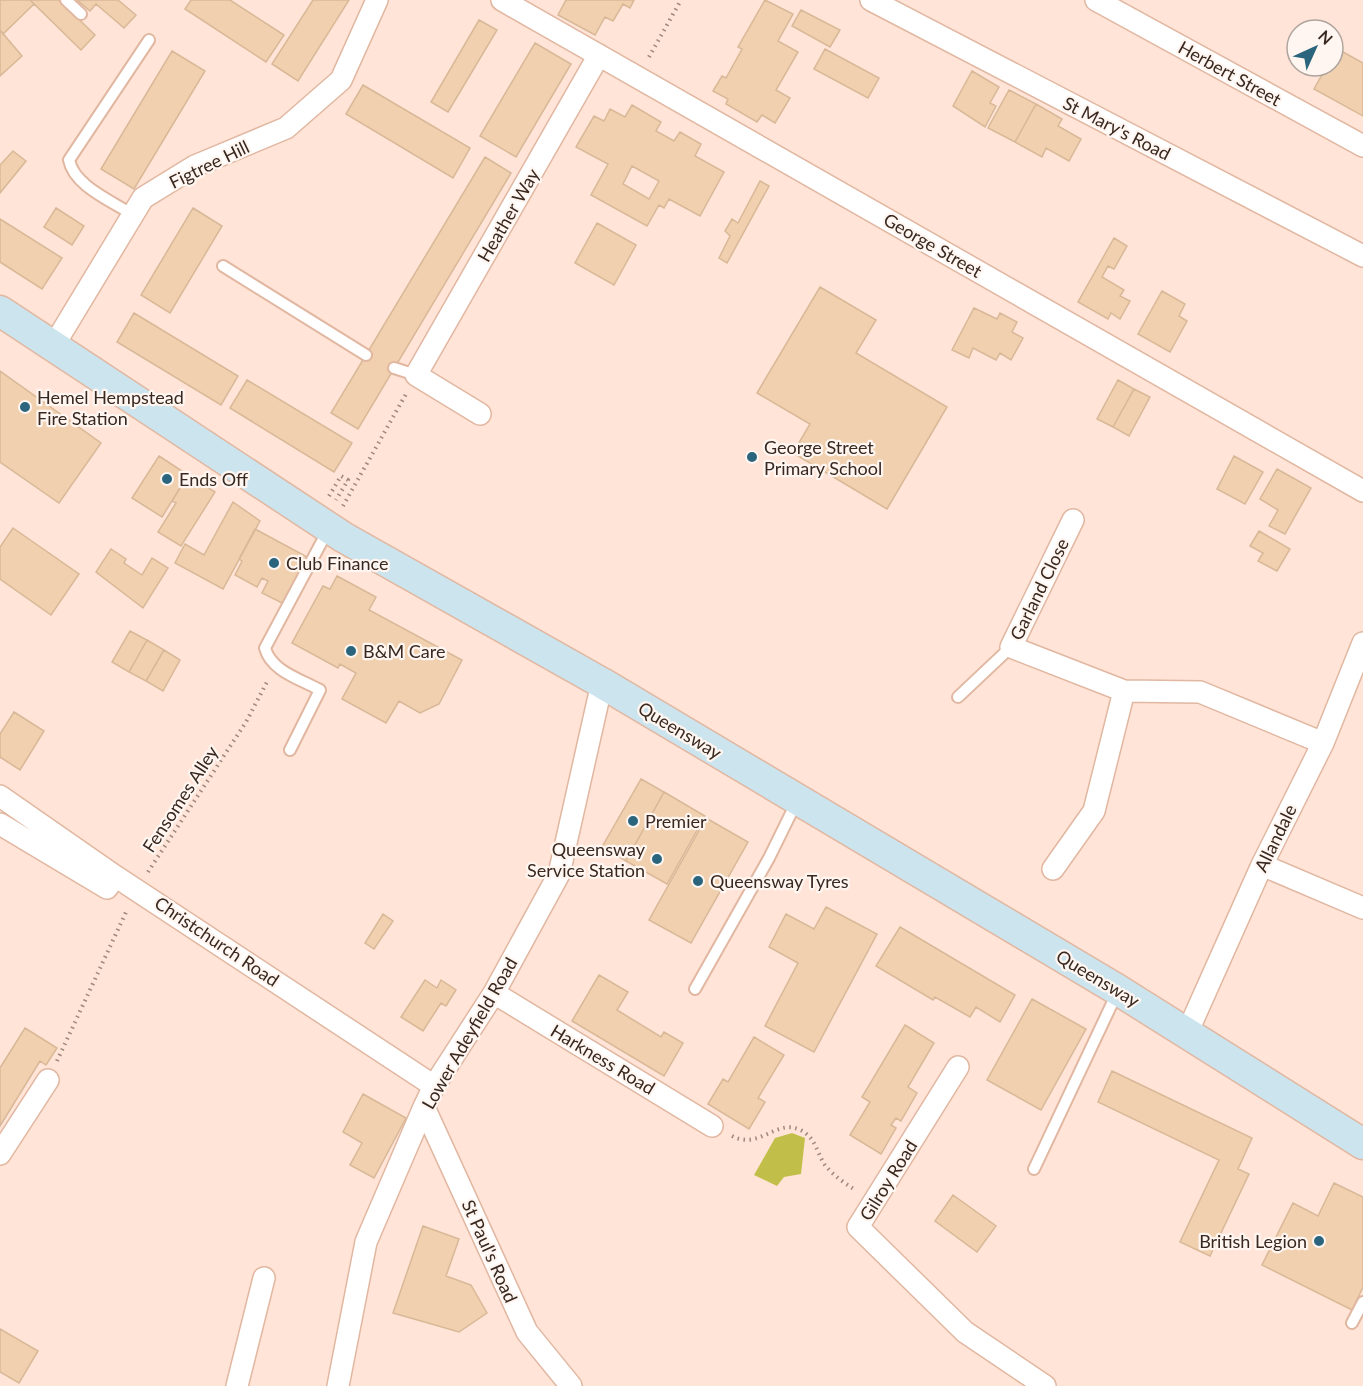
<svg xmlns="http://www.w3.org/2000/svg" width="1363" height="1386" viewBox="0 0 1363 1386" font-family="Lato,sans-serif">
<rect width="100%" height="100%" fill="#ffe4d7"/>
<path fill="#c1bf49" d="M792,1133L805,1138L801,1174L784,1177L777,1186L754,1175L775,1138Z"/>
<path fill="#f0d0ae" stroke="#d8b897" stroke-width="1.5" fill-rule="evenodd" d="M0,0H30L34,4L3,34L0,30Z
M30,0H59L95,35L81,50Z
M77,0H118L136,15L124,28L96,4L90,11Z
M191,0H230L284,35L266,62L185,9Z
M313,0H349L298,81L272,64Z
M566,0H634L630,8L623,4L613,21L605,17L595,35L558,15Z
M765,0L793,14L778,41L798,52L776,90L790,98L775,123L762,115L757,122L726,104L728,99L713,91L722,76L726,78L742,49L738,47Z
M801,10L840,30L830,47L792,26Z
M479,20L497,30L448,112L431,102Z
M0,30L22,56L0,76Z
M535,43L571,64L516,157L480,136Z
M1336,48L1363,63V116L1314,89L1327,66H1333Z
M825,49L879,78L868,98L814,69Z
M172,51L205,71L134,189L101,169Z
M972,71L999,87L990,103L996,106L985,127L953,106Z
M363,85L470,148L453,178L346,114Z
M1009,90L1036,104L1015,142L988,128Z
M1036,104L1062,119L1058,126L1081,139L1069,161L1046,148L1042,157L1015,142Z
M632,105L661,122L656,131L674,141L680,132L701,144L695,156L724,172L700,216L669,199L664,208L659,205L647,226L591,195L608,164L576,147L594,116L604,121L610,109L625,117ZM632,166L659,181L649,199L623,184Z
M13,151L26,161L0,193V165Z
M485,157L511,173L358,429L331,413Z
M760,181L769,186L727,263L719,258L730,236L725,231L732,219L738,223Z
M56,208L84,226L72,245L44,227Z
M193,208L222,226L170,313L141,295Z
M0,219L62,258L42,289L0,262Z
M597,223L636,245L614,285L575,263Z
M1114,238L1127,246L1114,269L1108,266L1102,277L1124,290L1120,296L1130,301L1120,319L1111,313L1108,319L1078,302Z
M820,287L876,320L856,353L947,407L887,509L793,453L810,424L757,393Z
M1162,291L1185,304L1179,316L1187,321L1170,352L1138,334Z
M974,308L997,319L1000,313L1017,322L1012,332L1023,338L1011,360L1000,353L996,360L973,348L969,358L952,350Z
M134,313L238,376L221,405L117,342Z
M0,371L101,443L59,503L0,462Z
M247,380L352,443L334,472L230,408Z
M1118,380L1134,389L1113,427L1097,419Z
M1134,389L1150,397L1129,436L1113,427Z
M159,456L188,475L162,517L132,498Z
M1234,456L1263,472L1245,504L1217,489Z
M1277,469L1311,488L1285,534L1269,526L1278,510L1260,499Z
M188,475L215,492L181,546L158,532L176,503L172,501Z
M233,502L260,521L223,589L175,563L185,544L204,555Z
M13,528L79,574L51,615L0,579V547Z
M255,529L309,558L284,604L262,593L268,581L262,578L257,587L235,575L242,561L239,559Z
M1259,531L1290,549L1277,571L1258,561L1263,553L1250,546Z
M111,549L126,559L124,563L142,575L152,558L168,568L143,608L96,572Z
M337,576L376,597L369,610L462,660L439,704L420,713L399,701L386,723L342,699L356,673L340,664L338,668L292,643L323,586L330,589Z
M130,631L147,640L129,672L112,662Z
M147,640L164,650L146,681L129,672Z
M164,650L180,660L163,691L146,681Z
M14,712L44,731L20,770L0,757V734Z
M641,779L664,792L626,861L602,847Z
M664,792L705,816L667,884L626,861Z
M706,818L748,842L691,943L649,920Z
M826,907L877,934L814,1052L765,1026L798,963L769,947L786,914L814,929Z
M383,914L393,921L374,949L365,943Z
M900,927L1015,995L1000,1022L976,1007L970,1017L935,997L933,1000L876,966Z
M599,975L628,992L617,1010L661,1037L664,1032L683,1043L664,1076L572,1021Z
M425,980L437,988L441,980L456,990L446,1006L441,1003L423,1031L401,1017Z
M1032,999L1086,1029L1041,1110L987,1080Z
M905,1025L934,1043L908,1087L917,1093L901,1121L896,1118L891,1125L896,1128L881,1154L850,1135L870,1102L862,1097Z
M25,1028L57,1048L46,1065L40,1061L0,1126V1068Z
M754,1037L784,1055L758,1098L765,1102L749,1129L708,1104L723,1079L728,1082Z
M1112,1071L1252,1138L1238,1169L1249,1174L1210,1256L1180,1242L1219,1160L1098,1102Z
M363,1094L406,1118L374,1178L350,1165L362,1143L343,1132Z
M1334,1183L1363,1197V1287L1352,1310L1262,1265L1293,1203L1318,1216Z
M953,1195L996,1226L977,1252L935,1221Z
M423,1226L459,1239L446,1276L471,1285L487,1313L459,1332L393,1313Z
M0,1329L38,1351L19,1383L0,1372Z"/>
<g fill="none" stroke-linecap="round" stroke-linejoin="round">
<g stroke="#e1b7a1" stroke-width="14">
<path id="service" d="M66,0L81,14
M133,215C112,201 74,186 69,160L149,40
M223,266L366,355
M394,368L416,375
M958,697L1011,647
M290,750L320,690C300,679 271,671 265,648L328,530
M695,989L769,858L797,801
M1034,1169L1117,993
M1352,1323L1363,1302"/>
</g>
<g stroke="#e1b7a1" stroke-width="24">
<path id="minor" d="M502,0L1363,491
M871,0L1363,256
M1096,0L1363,146
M54,345L143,198L195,166L286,128L341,80L377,0
M480,414L416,375L599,55
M1073,520L1011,647L1124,691L1200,692L1323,743
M0,796L115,876L434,1086
M0,824L107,888L115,876
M1262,865L1363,908
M1053,869L1094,811L1124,691
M494,993L712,1126
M1187,1033L1262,865L1323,743L1363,643
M958,1067L858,1227L965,1332L1045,1386
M424,1107L527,1332L571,1386
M0,1154L48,1080
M237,1386L264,1278
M338,1386L366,1242L424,1107L434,1086L494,993L559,874L602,683"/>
</g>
<g stroke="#e1b7a1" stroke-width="33">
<path id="secondary" d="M0,311L343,537L602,683L1118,990L1363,1144"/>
</g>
<path stroke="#9e887d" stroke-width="4" stroke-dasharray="1.5 4.5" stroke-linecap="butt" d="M649,57L681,0
M329,496L341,476L348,480L336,500
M343,506L406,394
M148,872L246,722L267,682
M57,1061L127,910
M732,1136C759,1150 775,1120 798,1129C816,1136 816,1152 825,1165C833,1175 844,1183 854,1189"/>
<use href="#service" stroke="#fff" stroke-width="10"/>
<use href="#minor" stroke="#fff" stroke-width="21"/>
<use href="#secondary" stroke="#cce4ee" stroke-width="30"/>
</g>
<g fill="#2a657d" stroke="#fff6f1" stroke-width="2">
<circle cx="25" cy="407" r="6"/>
<circle cx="752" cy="457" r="6"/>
<circle cx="167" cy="479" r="6"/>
<circle cx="274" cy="563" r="6"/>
<circle cx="351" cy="651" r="6"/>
<circle cx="633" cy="821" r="6"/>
<circle cx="657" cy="859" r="6"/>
<circle cx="698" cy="881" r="6"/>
<circle cx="1319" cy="1241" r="6"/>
</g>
<g text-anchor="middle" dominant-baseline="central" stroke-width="4.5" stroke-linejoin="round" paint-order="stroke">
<g font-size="18" fill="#38281f" stroke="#fff6f1">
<text transform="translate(1230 73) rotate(29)">Herbert Street</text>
<text transform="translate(1117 128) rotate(27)">St Mary's Road</text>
<text transform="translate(209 164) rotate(-26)">Figtree Hill</text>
<text transform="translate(508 215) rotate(-60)">Heather Way</text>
<text transform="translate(933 245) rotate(30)">George Street</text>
<text transform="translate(1039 589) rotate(-64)">Garland Close</text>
<text transform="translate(680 730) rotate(31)">Queensway</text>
<text transform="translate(180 799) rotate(-57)">Fensomes Alley</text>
<text transform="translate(1275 838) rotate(-64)">Allandale</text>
<text transform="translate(217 941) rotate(34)">Christchurch Road</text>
<text transform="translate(1098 978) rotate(31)">Queensway</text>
<text transform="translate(469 1033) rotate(-60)">Lower Adeyfield Road</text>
<text transform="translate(603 1059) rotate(31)">Harkness Road</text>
<text transform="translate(888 1180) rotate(-58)">Gilroy Road</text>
<text transform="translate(490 1251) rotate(66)">St Paul's Road</text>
</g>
<g font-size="18" fill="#38281f" stroke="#fff6f1" text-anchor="start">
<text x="37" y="397">Hemel Hempstead<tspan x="37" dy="21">Fire Station</tspan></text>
<text x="764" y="447">George Street<tspan x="764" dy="21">Primary School</tspan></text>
<text x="179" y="479">Ends Off</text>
<text x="286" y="563">Club Finance</text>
<text x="363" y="651">B&amp;M Care</text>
<text x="645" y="821">Premier</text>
<text x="645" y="849" text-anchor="end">Queensway<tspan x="645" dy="21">Service Station</tspan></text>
<text x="710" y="881">Queensway Tyres</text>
<text x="1307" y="1241" text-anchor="end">British Legion</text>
</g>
</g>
<g transform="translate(1315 48) rotate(45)"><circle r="28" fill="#fff6f1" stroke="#afa49d" stroke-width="1.5"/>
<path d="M0-4.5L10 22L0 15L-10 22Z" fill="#2a657d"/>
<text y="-9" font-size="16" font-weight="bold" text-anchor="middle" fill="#38281f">N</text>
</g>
</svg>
